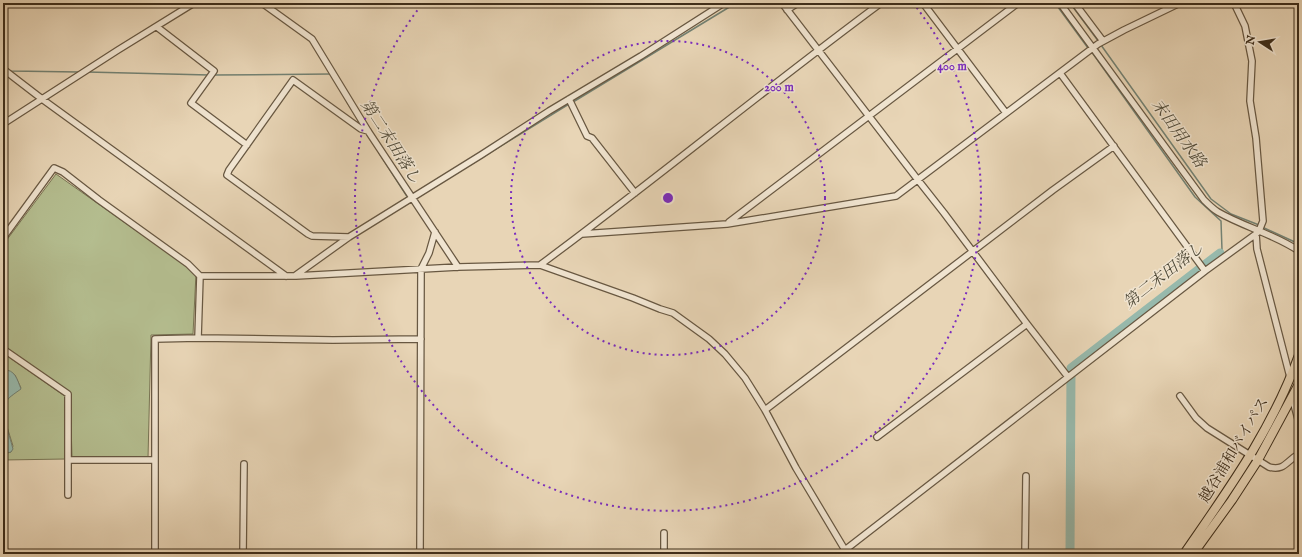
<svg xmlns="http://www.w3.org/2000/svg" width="1302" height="557" viewBox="0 0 1302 557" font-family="'IM FELL English','Noto Serif JP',serif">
<rect width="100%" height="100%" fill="#e8d5b6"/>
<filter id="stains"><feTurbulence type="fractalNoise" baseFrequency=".005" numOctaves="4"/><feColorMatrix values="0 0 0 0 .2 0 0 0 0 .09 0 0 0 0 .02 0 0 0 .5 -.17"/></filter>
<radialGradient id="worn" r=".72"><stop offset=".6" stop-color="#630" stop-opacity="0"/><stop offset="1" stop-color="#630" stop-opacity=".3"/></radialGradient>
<path fill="#b4bd8f" stroke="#797655" d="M56,174L196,273L193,334L151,335L148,458L72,457L70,392L3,345V245Z
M3,353L66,397V459L3,460V454L11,452L13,446L4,417C1,401 10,397 21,388L15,375L5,370H3Z"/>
<path fill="#97b9ac" stroke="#738172" d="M3,370C15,369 17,379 21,389C10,397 1,401 4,417L13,449L11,452L3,454Z"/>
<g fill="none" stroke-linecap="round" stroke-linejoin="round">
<path stroke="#738172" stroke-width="1.5" d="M1055,3L1088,48
M1070,3L1099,42
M1101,45L1211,199L1231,214L1259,225
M1091,51L1195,197L1221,221L1222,250L1220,253
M3,66L10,71L79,72
M87,72L209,75
M213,75L331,74
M347,102L362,126
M573,102L736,3
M379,153L408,198
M470,165L569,104
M1262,227L1297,243"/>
<path stroke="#97b9ac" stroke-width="9" d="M1070,554L1071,368L1220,253"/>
<g stroke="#685842" stroke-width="8">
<path id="minor" d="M262,3L312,39L368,131L458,267
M782,3L918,180L944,213L1027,324L1068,377
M923,3L1006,113
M1060,3L1204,200C1208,204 1213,209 1218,212C1244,227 1274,234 1299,251
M1076,3V5L1103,41
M787,10L798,3
M157,27L214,71L191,103L247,145
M3,69L42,99L286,276
M1060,73L1205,271
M569,99L587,136L592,138L635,193
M3,124L118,50L194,3
M729,222L1018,3
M582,234L727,224L896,196L1098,44L1124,30L1180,3
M1256,234L1257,249L1290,377
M349,237L312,236L308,234L227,175L229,170L293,80L361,129L368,131
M3,238L54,168L63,172L99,200L188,264L200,276L198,338
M540,265C655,180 766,88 881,3
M296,275L349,237L481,155L549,111L641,56L724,3
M200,276H296L458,267L540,265L633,298L660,309L673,313L709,339L725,354L745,378L765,410L796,468L845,550
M3,349L68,394V495
M1180,396L1196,418L1207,428L1269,467C1285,471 1286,461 1299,454
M1292,397L1299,423
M765,410L1053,190L1114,146
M877,437L1027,324
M68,460H154
M155,554V339L198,338L333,340L421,339
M243,554L244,464
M420,554L421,269L429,253L435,232
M664,554V533
M845,554V550L1205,271L1256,234L1259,231L1263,221L1256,138L1250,101L1252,61L1245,26L1234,3
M1025,554L1026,476"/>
</g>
<g stroke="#3e2e1b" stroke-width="10">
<path id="highway" d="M1184,554C1228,490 1272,430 1299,355
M1193,554L1232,500L1258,460L1299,384"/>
</g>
<use href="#minor" stroke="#f0e4d0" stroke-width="5.5"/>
<use href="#highway" stroke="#e8d5b6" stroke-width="8"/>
</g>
<g fill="none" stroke="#7b2cbf" stroke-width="2" stroke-dasharray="2 4">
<circle cx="668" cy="198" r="157"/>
<path d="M913 3A313 313 0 1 1 423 3"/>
</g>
<g text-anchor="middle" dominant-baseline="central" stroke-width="3" stroke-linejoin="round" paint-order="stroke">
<g font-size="15" fill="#3e2e1b" stroke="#f0e4d0">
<text transform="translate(1234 450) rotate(-59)">越谷浦和バイパス</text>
</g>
<g font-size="16" font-style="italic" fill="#504a38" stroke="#f0e4d0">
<text transform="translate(1178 134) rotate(54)">末田用水路</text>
<text transform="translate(390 142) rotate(57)">第二末田落し</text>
<text transform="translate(1164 276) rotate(-38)">第二末田落し</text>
</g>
</g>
<circle cx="668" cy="198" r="6" fill="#7b2cbf" stroke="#f0e4d0" stroke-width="2"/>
<g font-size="12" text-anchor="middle" font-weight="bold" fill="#7b2cbf" stroke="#f0e4d0" stroke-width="3" stroke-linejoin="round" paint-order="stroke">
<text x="952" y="70">400 m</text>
<text x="779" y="91">200 m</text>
</g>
<rect width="1302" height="557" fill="none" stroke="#e8d5b6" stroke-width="16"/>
<rect x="4" y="4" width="1294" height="549" fill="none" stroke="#3e2e1b" stroke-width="2"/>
<rect x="8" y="8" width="1286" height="541" fill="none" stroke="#3e2e1b"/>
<g transform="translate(1260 42) rotate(282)" stroke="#f0e4d0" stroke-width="3" paint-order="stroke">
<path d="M0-3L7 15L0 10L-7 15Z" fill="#3e2e1b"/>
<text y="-6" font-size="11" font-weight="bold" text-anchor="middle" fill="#3e2e1b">N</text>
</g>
<rect width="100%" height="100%" filter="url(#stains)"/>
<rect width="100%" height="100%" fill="url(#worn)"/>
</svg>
